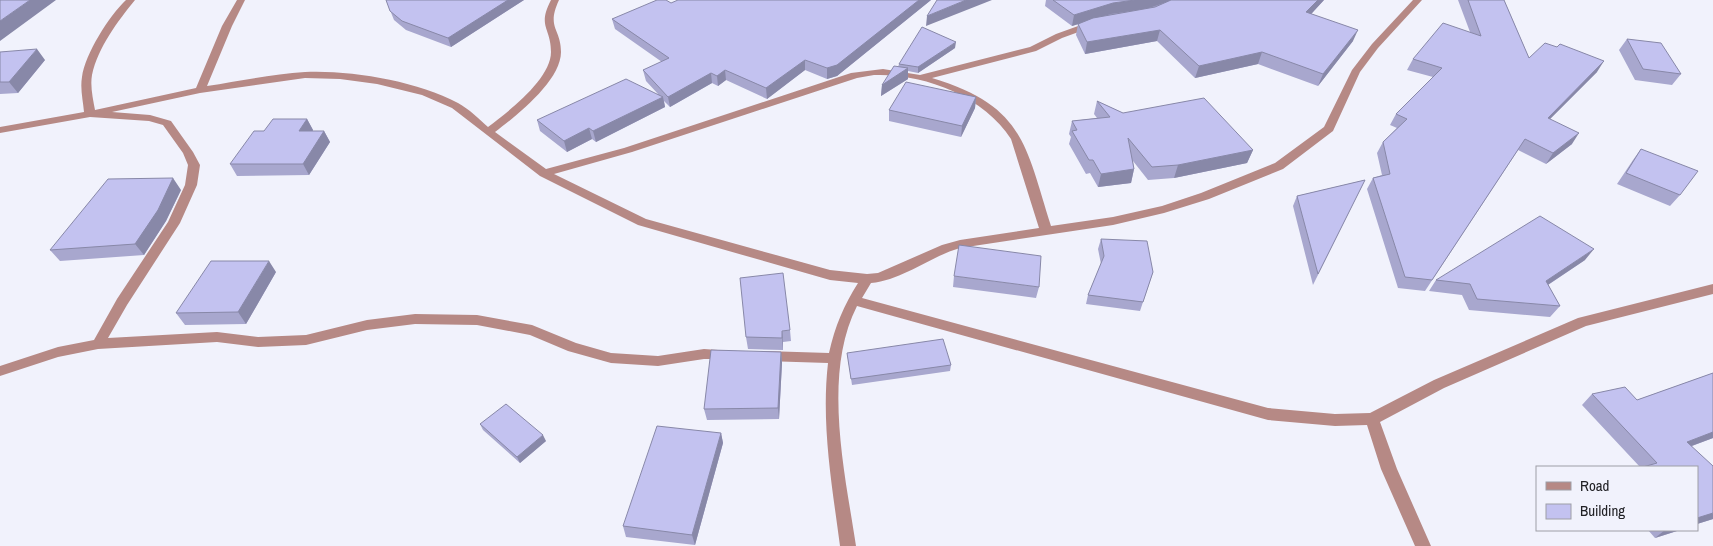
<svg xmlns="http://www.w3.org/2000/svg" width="1713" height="546" viewBox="0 0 1713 546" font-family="'Archivo Narrow',sans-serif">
<rect width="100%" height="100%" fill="#f1f2fc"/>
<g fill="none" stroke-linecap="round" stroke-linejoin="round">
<path fill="#b68985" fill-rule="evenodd" d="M126,0H135C118,21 98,47 92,75C90,86 93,99 95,110L196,88L222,26L237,0H245L232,26L207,86C239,81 273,74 305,72C352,70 416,81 458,103C469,109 479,119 488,127C508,112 551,79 551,52C551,27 537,27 551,0H559C546,28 561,28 561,52C561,81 516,116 495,132L546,169L624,148L851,73L883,69L920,75L1030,47L1056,34L1092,21L1095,22V26L1062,38L1036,51L932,78C1024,106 1025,144 1051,226L1113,217L1162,206L1201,193L1275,163L1324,127L1352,70L1372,44L1413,0H1422L1378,48L1360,72L1333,131L1283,169L1209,199L1164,213L1113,225L960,248C929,257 903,280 871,283L862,298L1268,408L1335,414L1370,413L1434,380L1578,318L1713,284V294L1586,326L1444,388L1380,422L1397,469L1431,546H1415L1381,469L1367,425L1335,426L1268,420L857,306C822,375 845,473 856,546H840C832,485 821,424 828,363L765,361L760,360L758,356L760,352L765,351L829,353C835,326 844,305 858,283L830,280L638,225L540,176L452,108L422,95L377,84L340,79L305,78L200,93L112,112L150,115L171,121L193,152L200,165L197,185L180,223L127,305L108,338L217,332L258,337L306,335L367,320L415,314L477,315L532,325L576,343L611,353L658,356L704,349L732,351L734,355L732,359H704L658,366L611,363L568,351L530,335L477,325L415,324L367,330L306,345L258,347L217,342L98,349L58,357L0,376V366L58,347L94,340L117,299L168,222L185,185L188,165L183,153L163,125L149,121L90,117L0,133V127L84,112C83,100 80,89 82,77C85,54 109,16 126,0ZM874,75C923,73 984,96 1011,139L1039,228L960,240L942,245L878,273L867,274L830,270L646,219L554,174L632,152L857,78Z"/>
</g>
<path fill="#a8a7ce" d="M386,0H524L451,47L406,30L394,20Z
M931,0L837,76L827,79L805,70L767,99L726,80L718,86L712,83L670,107L664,101L665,107L596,142L592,139L567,152L540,131L537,120L658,94L646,81L643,70L662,62L615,29L612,19L671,3Z
M1046,0H1324L1311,14L1353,41L1318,86L1258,64L1195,78L1157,41L1085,54L1076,35L1078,24L1072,26L1045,6Z
M1458,0H1504L1529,58L1597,72L1550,119L1572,144L1546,164L1518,150L1425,291L1398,288L1367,189L1373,178L1382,175L1377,153L1383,142L1397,128L1390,125L1396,114L1433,77L1407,70L1413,59L1470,32Z
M1627,39L1681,74L1672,85L1635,80L1619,50Z
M955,48L918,73L908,71V79L881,96L882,85L898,67L899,64Z
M0,52L45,60L18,93L0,94Z
M976,97L975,108L961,137L889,121V110Z
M1097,101L1123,113L1253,150L1247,163L1174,178L1148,180L1133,161L1134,169L1131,183L1098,187L1090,173L1086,174L1069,144L1071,137L1069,134L1072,121L1097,118L1094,114Z
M307,119L313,130V131H324L330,142L309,175L237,176L230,164L264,131Z
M1641,149L1680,195L1670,206L1617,184L1633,160Z
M1365,180L1313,285L1293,206L1297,196Z
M181,190L166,221L144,255L60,261L50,250Z
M1101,239L1153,272L1140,311L1086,304L1088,295L1101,264L1098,249Z
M1585,260L1548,285L1560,306L1550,317L1469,310L1462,295L1429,291L1436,280Z
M276,272L246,324L185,325L176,313Z
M954,276L1039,287L1036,298L953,287Z
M790,330L791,341L783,342V350L748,349L746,337Z
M781,352L782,363L779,419L707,420L704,409Z
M847,353L951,365L950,371L852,385L848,359Z
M1713,373V438L1692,446L1713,519L1697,524V467H1640L1582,405L1592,394L1637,400Z
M480,424L546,441L520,463L483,430Z
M721,433L723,443L695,545L626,537L623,526Z
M1648,530H1680L1655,538Z"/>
<path fill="#8888a8" d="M30,0H56L0,41V21Z
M508,0H524L451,47L448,38Z
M919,0H931L837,76L827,79V68Z
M966,0H992L926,26L927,16Z
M1135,0H1173L1146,9L1111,14L1072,26L1074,15L1113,3Z
M1318,0H1324L1302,24L1306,12Z
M1160,30L1157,41L1085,54L1087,42Z
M1358,30L1353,41L1318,86L1323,74Z
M956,42L955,48L918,73V67Z
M37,49L45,60L18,93L9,82Z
M1262,52L1258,64L1195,78L1199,66Z
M805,60V70L767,99L766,88Z
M1604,61L1597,72L1540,129L1548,118Z
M908,68V79L881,96L882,85Z
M725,70L726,80L718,86L717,76Z
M711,73L712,83L670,107L668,97Z
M663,97L665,107L596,142L593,131Z
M976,97L975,108L961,137L962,126Z
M307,119L313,130L305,142L299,131Z
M589,128L592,139L567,152L564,141Z
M324,131L330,142L309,175L303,164Z
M1579,133L1572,144L1546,164L1553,153Z
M1253,150L1247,163L1174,178L1178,165Z
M1134,169L1131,183L1098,187L1101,174Z
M173,178L181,190L166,221L144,255L135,244Z
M1594,249L1585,260L1537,292L1546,281Z
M269,261L276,272L246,324L238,312Z
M782,331L783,342V350L782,338Z
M781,352L782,363L779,419L778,408Z
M1713,432V438L1675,452L1687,442Z
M721,433L723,443L695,545L692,535Z
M543,435L546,441L520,463L517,457Z
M1713,513V519L1697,524V518Z
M1665,530H1680L1655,538Z"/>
<path fill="#c3c2f0" stroke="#8888a8" d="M0,0H30L0,21Z
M386,0H508L448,38L402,21L390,11Z
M657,0H666L671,3L678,0H919L837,65L827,68L805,60L766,88L725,70L717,76L711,73L668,97L643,70L669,58L612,19Z
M937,0H966L927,16Z
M1053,0H1135L1113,3L1074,15Z
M1171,0H1318L1306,12L1358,30L1323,74L1262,52L1199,66L1160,30L1087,42L1078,24L1093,18L1155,7Z
M1468,0H1504L1529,58L1545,43L1557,47L1560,44L1604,61L1548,118L1579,133L1553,153L1525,139L1432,280L1405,277L1373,178L1390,174L1383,142L1407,119L1396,114L1442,68L1413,59L1443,23L1481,36Z
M922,27L956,42L918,67L899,64Z
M1627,39L1661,43L1681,74L1643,69Z
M37,49L9,82H0V52Z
M894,66L908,68L882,85Z
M626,79L663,97L593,131L589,128L564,141L537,120Z
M906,82L976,97L962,126L889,110Z
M1204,98L1253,150L1178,165L1152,167L1128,138L1134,169L1101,174L1093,160H1089L1072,131L1077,130L1072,121L1110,117L1097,101L1123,113Z
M273,119H307L299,131H324L303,164H230L254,131H264Z
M1641,149L1698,171L1680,195L1626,173Z
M173,178L158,210L135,244L50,250L108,179Z
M1365,180L1318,274L1297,196Z
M1540,216L1594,249L1546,281L1560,306L1477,299L1470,284L1436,280Z
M1101,239L1147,241L1153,272L1143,302L1088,295L1104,256Z
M959,245L1041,256L1039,287L954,276Z
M211,261H269L238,312L176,313Z
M783,273L790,330L782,331V338L746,337L740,278Z
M943,339L951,365L851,379L847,353Z
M711,350L781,352L778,408L704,409Z
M1713,373V432L1687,442L1713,466V513L1697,518V467H1643L1657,463L1592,394L1625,387L1637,400Z
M506,404L543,435L517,457L480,424Z
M657,426L721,433L692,535L623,526Z"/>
<rect x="1536" y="466" width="162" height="65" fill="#f1f2fc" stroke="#9e9ea6"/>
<rect x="1546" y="482" width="25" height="8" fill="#b68985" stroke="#9e9ea6"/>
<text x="1580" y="491" font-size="15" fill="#212125">Road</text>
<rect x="1546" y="504" width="25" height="15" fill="#c3c2f0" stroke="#9e9ea6"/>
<text x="1580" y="516" font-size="15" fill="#212125">Building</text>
</svg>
